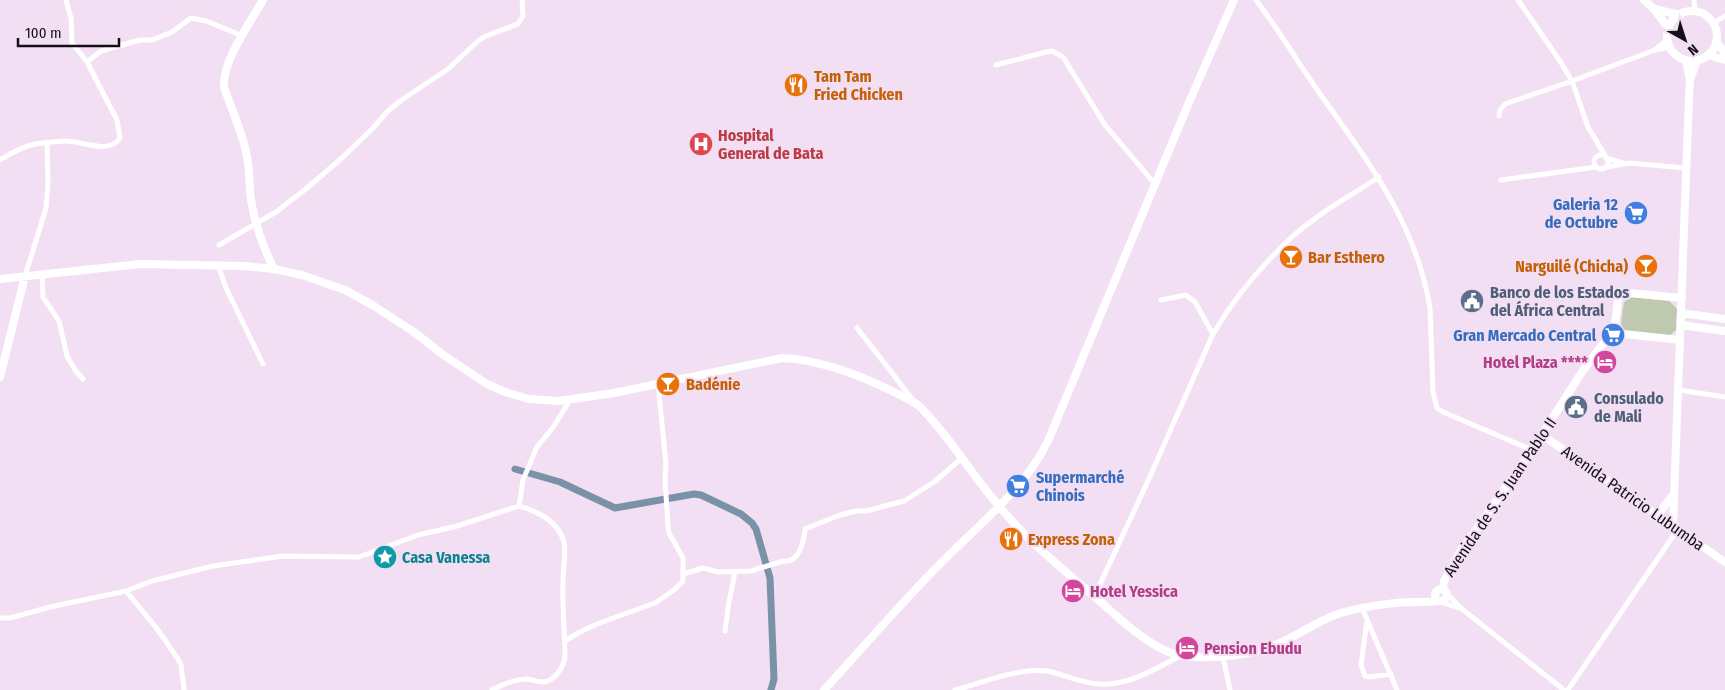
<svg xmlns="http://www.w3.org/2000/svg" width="1725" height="690" viewBox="0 0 1725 690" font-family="'Fira Sans Condensed',sans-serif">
<rect width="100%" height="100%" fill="#f2dff4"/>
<path fill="#bfc9b0" d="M1632,297L1669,301L1677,309L1676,330L1669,336L1626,332L1621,324L1624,302Z"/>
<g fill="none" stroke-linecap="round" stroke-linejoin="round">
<path stroke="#7992a7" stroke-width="7" d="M515,469L560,482L615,508L694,494L701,495L741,514L752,523L756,529L770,578L774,679L771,690"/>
<path stroke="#fff" stroke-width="5" d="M1256,0C1278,29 1297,61 1318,91C1367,160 1416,222 1430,308L1433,392L1437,408L1443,412L1532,450
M1518,0L1560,61L1572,81L1655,50L1670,47
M1694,0L1695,11
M1714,23L1725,16
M1655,50L1668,39
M87,62L101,51L140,40H152L172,32L191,18L206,21L243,36
M996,65L1046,52L1052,51L1063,57L1105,125L1155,184
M1499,116L1500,110L1505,104L1572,81L1588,127L1606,157
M1594 162a7 7 0 1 1 14 0a7 7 0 1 1-14 0Z
M1606,158L1623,163
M0,160C11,153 22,147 35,144C45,143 56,141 66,141C82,141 109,155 120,138L117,120L87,62L72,43L71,18L66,0
M1607,167L1629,163L1686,168
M1501,180L1596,167
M219,245L276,212L307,188L342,158L372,129L388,111L400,101L448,69L478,41L486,36L518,24L523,16L522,0
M218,265L226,288L263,364
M42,274L43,297L59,321L67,356L75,370L83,379
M25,276L46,208L48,184L47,143
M1161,300L1186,295L1195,302L1213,334
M857,328L913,400
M1679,390L1725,397
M683,574L703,568L718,572L751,571L783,561C799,564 804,541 805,529L840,515L856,511H866L904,501L934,482L962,458
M126,591L158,630L178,659L181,665L184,690
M1447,594L1462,609L1564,690
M1094,597L1148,481L1213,334C1234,298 1263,264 1293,236C1319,213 1350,196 1379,177
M1441,602L1459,608
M1362,608L1397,690
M0,618H10L50,607L126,591L152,581L213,566L283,556L359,557L418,535L457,526L519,506
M1367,621L1361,665L1365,676L1370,677L1391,674
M725,631L729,602L735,572
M565,641L578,633L597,624L655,603L674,590L683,581V558L669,533L668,526L665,480L666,464L658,384
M1223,657L1230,690
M492,690C503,684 513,680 526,679C531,679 536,682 542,682C554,682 562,669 565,658C565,632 562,607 563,581C563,570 567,548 563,539C556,520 537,511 519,506L523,480L537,447L554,426L570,400
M955,690C985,682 1016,668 1048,671C1065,675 1083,684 1100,684C1128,686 1157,668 1180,656
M1568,690L1678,529"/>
<path stroke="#fff" stroke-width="8" d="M263,0C250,23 222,61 224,87C232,111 243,133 247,157C250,171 249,186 251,200C255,225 263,247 274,269
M1644,0L1654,9L1669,29
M1654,9L1680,15
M1667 36a25 25 0 1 1 50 0a25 25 0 1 1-50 0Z
M1716,41L1725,53
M1708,55L1725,60
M1686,60L1690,80
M0,279L140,264L244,266L274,269L302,275L345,290L374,306L414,332L442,354L487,384L505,392L529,399L559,401L614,393L782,358C821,360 860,375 894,392C902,396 911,400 918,405C949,435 971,474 999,506C1030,544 1068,573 1104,605C1124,623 1156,652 1182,656C1216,660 1256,655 1286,640C1303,632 1320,620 1338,614C1360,607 1393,602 1416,602C1424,602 1431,602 1439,601
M1681,313L1725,319
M1681,325L1725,331
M1614,333L1680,340
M0,377L25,276
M1542,435L1725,562
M1658,514L1674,494
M1673,525L1689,96L1690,80L1697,60
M1435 595a6 6 0 1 1 12 0a6 6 0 1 1-12 0Z
M1443,589L1444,581L1460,552L1532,450L1582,372L1601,346L1614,333L1619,292L1682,298
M824,690C863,648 900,604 940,564C978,525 1024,490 1048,441L1190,100L1234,0"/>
</g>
<defs>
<g id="restaurant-disc" transform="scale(1.25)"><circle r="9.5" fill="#e8710a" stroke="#f2dff4"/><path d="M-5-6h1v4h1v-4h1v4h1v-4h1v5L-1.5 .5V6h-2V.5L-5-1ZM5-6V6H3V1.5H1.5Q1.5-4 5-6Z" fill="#fff"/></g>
<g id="hospital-disc" transform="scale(1.25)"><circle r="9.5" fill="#e0444e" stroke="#f2dff4"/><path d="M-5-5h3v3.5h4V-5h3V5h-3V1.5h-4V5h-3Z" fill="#fff"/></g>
<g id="supermarket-disc" transform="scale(1.25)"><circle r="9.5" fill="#3f7fe0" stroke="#f2dff4"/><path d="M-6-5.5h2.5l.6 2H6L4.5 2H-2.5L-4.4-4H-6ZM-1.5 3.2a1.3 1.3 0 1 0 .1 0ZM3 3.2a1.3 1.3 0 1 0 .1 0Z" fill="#fff"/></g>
<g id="bar-disc" transform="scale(1.25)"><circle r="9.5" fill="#e8710a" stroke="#f2dff4"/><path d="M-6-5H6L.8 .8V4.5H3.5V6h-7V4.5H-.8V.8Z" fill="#fff"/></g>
<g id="civic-disc" transform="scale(1.25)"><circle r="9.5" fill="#5c6f8a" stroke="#f2dff4"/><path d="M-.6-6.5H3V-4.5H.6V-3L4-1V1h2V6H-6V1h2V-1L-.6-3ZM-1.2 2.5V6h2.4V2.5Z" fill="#fff"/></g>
<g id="hotel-disc" transform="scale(1.25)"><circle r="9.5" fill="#d1479c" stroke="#f2dff4"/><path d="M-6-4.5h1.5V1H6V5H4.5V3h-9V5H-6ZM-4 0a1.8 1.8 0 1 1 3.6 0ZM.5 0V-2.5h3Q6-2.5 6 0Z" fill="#fff"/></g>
<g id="sight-disc" transform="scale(1.25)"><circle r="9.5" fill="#0f9aa8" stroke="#f2dff4"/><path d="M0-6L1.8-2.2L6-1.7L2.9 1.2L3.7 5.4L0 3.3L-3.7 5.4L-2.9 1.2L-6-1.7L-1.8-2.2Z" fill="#fff"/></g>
</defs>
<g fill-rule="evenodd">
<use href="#restaurant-disc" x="796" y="85"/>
<use href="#hospital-disc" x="701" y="144"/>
<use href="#supermarket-disc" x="1636" y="213"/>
<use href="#bar-disc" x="1291" y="257"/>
<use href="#bar-disc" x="1646" y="266"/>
<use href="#civic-disc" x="1472" y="301"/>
<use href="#supermarket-disc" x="1613" y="335"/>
<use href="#hotel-disc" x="1605" y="362"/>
<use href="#bar-disc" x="668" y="384"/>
<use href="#civic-disc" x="1576" y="407"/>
<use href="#supermarket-disc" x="1018" y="486"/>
<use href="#restaurant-disc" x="1011" y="539"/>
<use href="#sight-disc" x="385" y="557"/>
<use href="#hotel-disc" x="1073" y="591"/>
<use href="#hotel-disc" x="1187" y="648"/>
</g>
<g text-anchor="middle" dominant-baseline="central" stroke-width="4" stroke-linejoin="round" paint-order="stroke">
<g font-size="16" font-weight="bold" fill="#c56008" stroke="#f2dff4" text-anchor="start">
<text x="814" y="76">Tam Tam<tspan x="814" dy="18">Fried Chicken</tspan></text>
<text x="1308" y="257">Bar Esthero</text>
<text x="1628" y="266" text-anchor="end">Narguilé (Chicha)</text>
<text x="686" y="384">Badénie</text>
<text x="1028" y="539">Express Zona</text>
</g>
<g font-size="16" font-weight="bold" fill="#be3a42" stroke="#f2dff4" text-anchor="start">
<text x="718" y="135">Hospital<tspan x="718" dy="18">General de Bata</tspan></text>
</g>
<g font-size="16" font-weight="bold" fill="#366cbe" stroke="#f2dff4" text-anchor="end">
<text x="1618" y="204">Galeria 12<tspan x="1618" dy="18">de Octubre</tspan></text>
<text x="1596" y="335">Gran Mercado Central</text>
<text x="1036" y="477" text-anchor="start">Supermarché<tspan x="1036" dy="18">Chinois</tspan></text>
</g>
<g font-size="16" font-weight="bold" fill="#4e5e75" stroke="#f2dff4" text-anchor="start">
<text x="1490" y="292">Banco de los Estados<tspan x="1490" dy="18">del África Central</tspan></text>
<text x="1594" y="398">Consulado<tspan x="1594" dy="18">de Mali</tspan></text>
</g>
<g font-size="16" font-weight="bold" fill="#b23c85" stroke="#f2dff4" text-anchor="start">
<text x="1588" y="362" text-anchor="end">Hotel Plaza ****</text>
<text x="1090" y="591">Hotel Yessica</text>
<text x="1204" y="648">Pension Ebudu</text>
</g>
<g font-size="16" fill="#150f16" stroke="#f2dff4">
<text transform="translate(1500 497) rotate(-56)">Avenida de S. S. Juan Pablo II</text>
<text transform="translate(1633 498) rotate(35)">Avenida Patricio Lubumba</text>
</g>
<g font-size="16" font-weight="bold" fill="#0d838f" stroke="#f2dff4" text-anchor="start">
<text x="402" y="557">Casa Vanessa</text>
</g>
</g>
<g transform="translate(1685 40) rotate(141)" stroke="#f2dff4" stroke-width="4" paint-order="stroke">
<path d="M0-4L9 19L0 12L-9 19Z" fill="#150f16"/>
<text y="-8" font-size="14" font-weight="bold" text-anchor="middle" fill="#150f16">N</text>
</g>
<path d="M18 38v8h101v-8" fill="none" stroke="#150f16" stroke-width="2.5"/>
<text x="25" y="38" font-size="15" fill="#150f16" stroke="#f2dff4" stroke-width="4" paint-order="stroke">100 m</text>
</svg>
